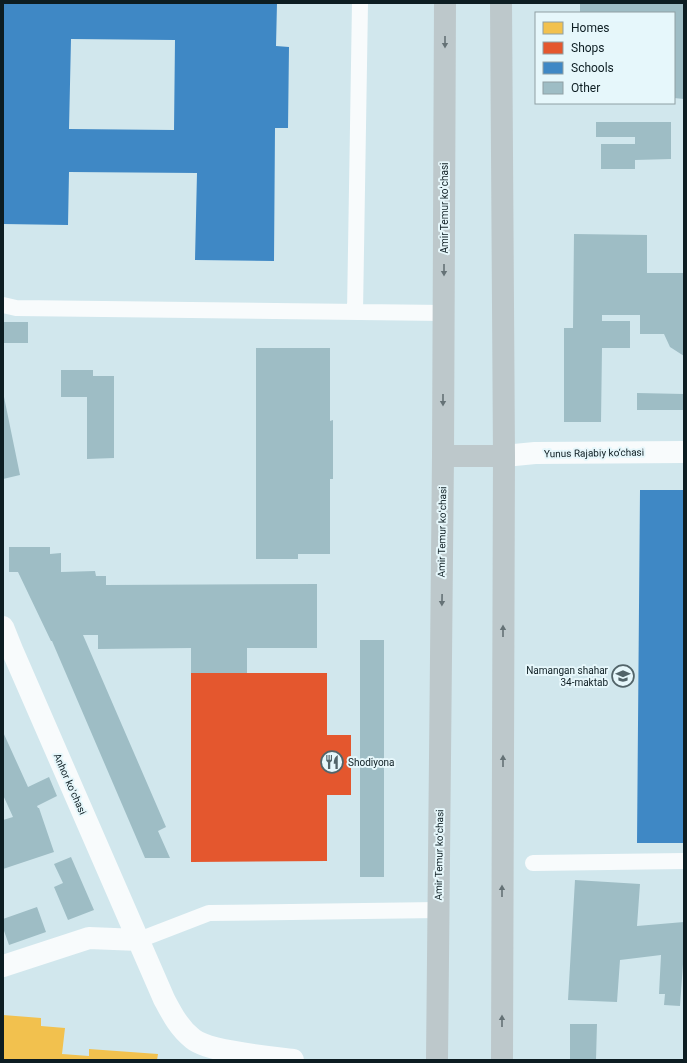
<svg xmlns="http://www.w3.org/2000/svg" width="687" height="1063" viewBox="0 0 687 1063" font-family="Roboto,sans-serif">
<rect width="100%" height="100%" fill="#d1e7ed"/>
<path fill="#f2c14e" d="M3,1015L41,1018V1026L65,1028L62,1054L89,1056V1049L158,1054L157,1060H3Z"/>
<path fill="#e4572e" d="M191,673H327V735H351V795H327V861L191,862Z"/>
<path fill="#3f88c5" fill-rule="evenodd" d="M3,3H277L276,46L289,47L288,128H275L274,261L195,260L197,173L69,172L68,225L3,224ZM71,39L175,40L174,130L69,129Z
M640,490H684V843H637Z"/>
<path fill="#9ebdc5" d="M580,3H684V99L674,98V13H580Z
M596,122H671V159L635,160V169H601V144H635V137H596Z
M574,234L647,235V273H684V356L670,347L664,334H640V315H602V321H630V348H602L601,422H564V328H573Z
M3,322H28V343H3Z
M256,348H330V421L333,420V479H330V554H298V559H256Z
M61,370H93V376H114V458L87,459V397H61Z
M3,392L20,475L3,479Z
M637,393L684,394L683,410H637Z
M9,547H50V554L61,553V572L95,571L96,576H106V585L317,584V648H247V673H191V648L98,649V635H83L166,827L158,831L170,858H145L52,641H51L18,572H9Z
M360,640H384V877H360Z
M3,732L28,787L49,777L57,796L37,806L38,808H39L54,852L3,869V820L13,817L3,795Z
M71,857L94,910L68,920L54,887L63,883L54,864Z
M575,880L640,884L637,926L684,922V950L680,1006L664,1005L665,994H659L661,955L620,960L617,1002L568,1000Z
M37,907L46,932L9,945L3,928V919Z
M570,1024H597L596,1060H570Z"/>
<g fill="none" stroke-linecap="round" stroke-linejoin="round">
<path stroke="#f8fbfc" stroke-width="16" d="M3,305L16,308L444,313
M355,312L360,3
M533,863L684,861
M139,940L209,913L438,910"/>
<path stroke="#f8fbfc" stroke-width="22" d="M504,456L535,453L684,452
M3,627L13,652L164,999C172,1014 179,1028 193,1039C209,1052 270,1057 293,1060
M3,966L89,938L139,940"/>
<path stroke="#bdc8cb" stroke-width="22" d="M501,3L504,456L502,1060
M443,456H504
M437,1060L443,456L445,3"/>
</g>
<defs><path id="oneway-solid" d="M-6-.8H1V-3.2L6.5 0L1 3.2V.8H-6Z"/></defs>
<g fill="#657276">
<use href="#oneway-solid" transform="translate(445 42) rotate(90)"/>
<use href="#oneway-solid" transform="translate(444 270) rotate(90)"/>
<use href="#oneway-solid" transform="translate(443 400) rotate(90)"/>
<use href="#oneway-solid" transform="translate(442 600) rotate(91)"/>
<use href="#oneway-solid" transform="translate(503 631) rotate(-90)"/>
<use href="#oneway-solid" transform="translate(503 761) rotate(-90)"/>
<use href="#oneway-solid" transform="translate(502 891) rotate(-90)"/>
<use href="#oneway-solid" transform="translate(502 1021) rotate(-90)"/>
</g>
<defs>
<g id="school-ring" transform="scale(1.15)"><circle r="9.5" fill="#e6f7fb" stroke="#526469" stroke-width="1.5"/><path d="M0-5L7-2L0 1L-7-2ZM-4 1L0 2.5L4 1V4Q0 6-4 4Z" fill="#526469"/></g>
<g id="restaurant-ring" transform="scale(1.15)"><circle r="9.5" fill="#e6f7fb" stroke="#526469" stroke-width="1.5"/><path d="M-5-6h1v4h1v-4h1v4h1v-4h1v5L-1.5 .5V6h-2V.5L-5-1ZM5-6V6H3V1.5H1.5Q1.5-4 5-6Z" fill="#526469"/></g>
</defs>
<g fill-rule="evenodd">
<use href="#school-ring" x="623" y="676"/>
<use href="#restaurant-ring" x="332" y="762"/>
</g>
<g text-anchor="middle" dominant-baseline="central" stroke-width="4" stroke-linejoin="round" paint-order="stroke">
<g font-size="10" fill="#0d1d22" stroke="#e6f7fb">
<text transform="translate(444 208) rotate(-90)">Amir Temur koʻchasi</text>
<text transform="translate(594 453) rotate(-1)">Yunus Rajabiy ko‘chasi</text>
<text transform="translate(442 532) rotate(-89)">Amir Temur koʻchasi</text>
<text transform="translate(70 784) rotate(66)">Anhor koʻchasi</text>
<text transform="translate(439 855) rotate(-89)">Amir Temur koʻchasi</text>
</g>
<g font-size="10" fill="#0d1d22" stroke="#e6f7fb" text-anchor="end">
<text x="608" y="670">Namangan shahar<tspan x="608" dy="12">34-maktab</tspan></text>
<text x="348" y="762" text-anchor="start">Shodiyona</text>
</g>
</g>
<rect width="687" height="1063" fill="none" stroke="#0d1d22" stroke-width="8"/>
<rect x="535" y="12" width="140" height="92" fill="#e6f7fb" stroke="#8fa0a4"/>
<rect x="543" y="22" width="20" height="12" fill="#f2c14e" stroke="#8fa0a4"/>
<text x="571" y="32" font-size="12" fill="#0d1d22">Homes</text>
<rect x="543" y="42" width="20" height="12" fill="#e4572e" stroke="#8fa0a4"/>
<text x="571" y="52" font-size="12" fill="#0d1d22">Shops</text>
<rect x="543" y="62" width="20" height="12" fill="#3f88c5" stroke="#8fa0a4"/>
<text x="571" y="72" font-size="12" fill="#0d1d22">Schools</text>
<rect x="543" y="82" width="20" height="12" fill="#9ebdc5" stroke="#8fa0a4"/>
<text x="571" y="92" font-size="12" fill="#0d1d22">Other</text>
</svg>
